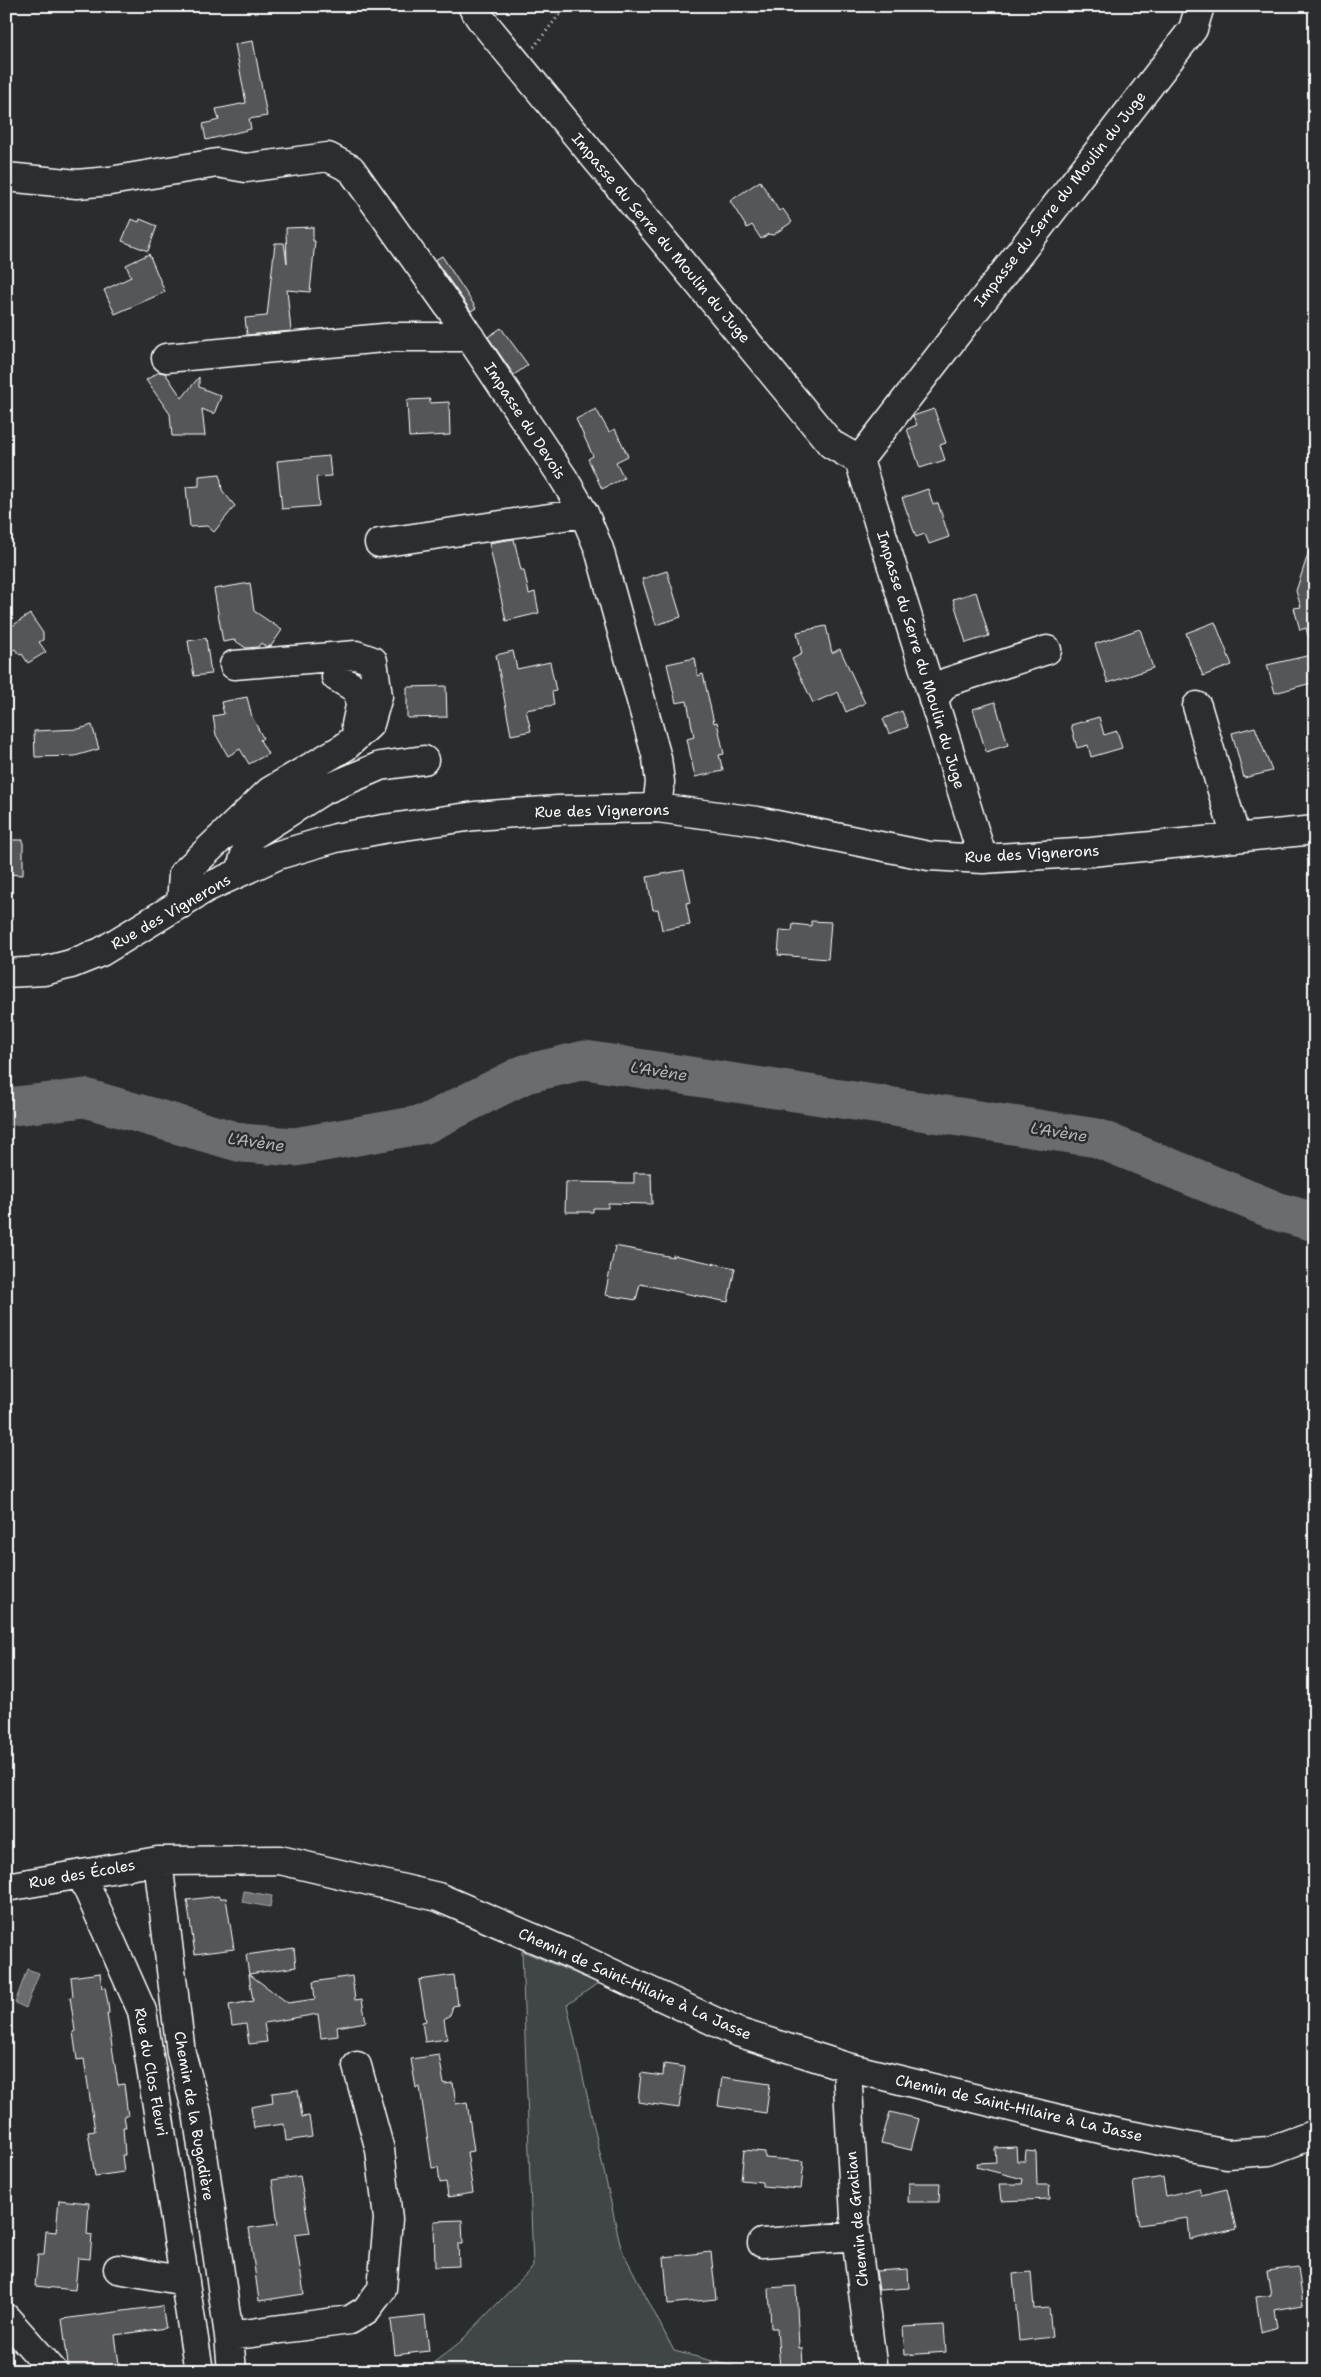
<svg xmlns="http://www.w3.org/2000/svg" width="1321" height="2377" viewBox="0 0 1321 2377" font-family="'Shantell Sans',sans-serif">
<rect width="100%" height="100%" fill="#2a2d2e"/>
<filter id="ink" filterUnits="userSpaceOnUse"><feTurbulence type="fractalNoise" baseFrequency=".02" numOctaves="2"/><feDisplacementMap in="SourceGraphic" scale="10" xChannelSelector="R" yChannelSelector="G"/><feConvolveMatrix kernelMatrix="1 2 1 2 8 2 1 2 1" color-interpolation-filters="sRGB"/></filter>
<g filter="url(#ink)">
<path fill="#414445" stroke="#a0a2a2" d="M522,1951L598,1983L567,2005L621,2248L674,2351L751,2371H423L460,2342L533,2267Z"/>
<path fill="#6a6c6d" stroke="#a6a7a7" d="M244,1891L272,1896L270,1907L242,1902Z
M27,1969L39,1973L26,2008L15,2003Z"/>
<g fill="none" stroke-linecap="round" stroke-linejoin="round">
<path stroke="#6a6c6d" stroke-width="39" d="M6,1107L85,1098L242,1143L295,1147L425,1124L525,1074L585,1060L1097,1138L1279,1212L1315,1222"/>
</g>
<path fill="#555758" stroke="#fff" d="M253,41L267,116L249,119L251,129L206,140L203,124L219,120L216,109L246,103L235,44Z
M760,181L779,211L783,209L792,222L773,235L768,234L761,239L752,225L747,228L730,201Z
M131,219L139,222L140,219L157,226L148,251L122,241Z
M313,227V241H315L310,292L287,290L291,331L247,335L245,318L267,316L275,243H284L287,263L286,228Z
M149,254L165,292L115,314L104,290L131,277L126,265Z
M442,256L476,308L471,311L435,260Z
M501,328L528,365L514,375L488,337Z
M159,372L165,373L182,398L199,377V387L221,396L214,414L202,409L205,436H172L170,414L146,380Z
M430,399V403L449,402L450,435L409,437L407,400Z
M596,409L609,432L615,429L628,456L616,462L624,478L602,489L588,459L593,456L576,419Z
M934,409L946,443L940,445L945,460L920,468L907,429L917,425L913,416Z
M329,456L331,476L316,477L319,506L282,509L277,461Z
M220,474L222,490L235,506L214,532L207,526L190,527L186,487L199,486V476Z
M928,489L933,504L938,503L949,537L929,544L925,534L916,537L902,498Z
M514,539L521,570H524L529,594L535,592L539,613L506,621L489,543Z
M1311,545H1315V638L1309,639L1306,628L1300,630L1294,608L1301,607L1296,591Z
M667,571L681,617L656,625L642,579Z
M250,583L254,611L282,630L271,646L266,647L261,643L258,647L246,648L234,640L223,642L214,589Z
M976,592L989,636L966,643L953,599Z
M30,614L43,633V640L39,642L46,652L28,663L22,654L20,655L15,649L6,654V630Z
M1215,622L1232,665L1203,676L1186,633Z
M826,626L832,653L840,649L865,703L846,712L838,692L813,703L792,659L802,654L797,632Z
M1140,629L1153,668L1108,683L1095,644Z
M206,638L211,674L194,676L188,641Z
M513,651L517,669L550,662L556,691L552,692L554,705L526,710L531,731L511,735L496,655Z
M1311,655L1315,682L1275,693L1267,665Z
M695,658L698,676L703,674L714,723L717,722L724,754L719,755L723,771L695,777L687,739L694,737L687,701L676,703L667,664Z
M446,686L447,717L407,718V687Z
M247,697L252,717L263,738L260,740L268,754L249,764L240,749L228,756L216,735L213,716L224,714L221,702Z
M995,702L1008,745L986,752L973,709Z
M902,711L908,727L889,734L883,719Z
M1099,717L1104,735L1117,731L1122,748L1091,757L1088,745L1077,748L1071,725Z
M92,725L99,749L75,756L35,757L34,731L79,729Z
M1255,727L1272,771L1244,778L1232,733Z
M6,840H23V875L6,874Z
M684,870L691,902L686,903L690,925L662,930L658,909L653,910L647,877Z
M811,921L831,922L828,959L778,955L780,930L792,931L793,924L811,926Z
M634,1173H651L652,1204L608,1203V1208H593V1212H565L566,1182L634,1183Z
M615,1246L673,1257V1255L735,1268L728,1302L640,1284L636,1300L605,1295Z
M219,1896V1898H226L234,1949L195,1954L187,1900Z
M294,1948L296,1967L249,1974L288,2003L315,1999L313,1982L352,1976L355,2000L362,1999L366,2022L337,2027L338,2036L321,2038L318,2014L264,2023L267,2042L249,2044L246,2024L232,2026L229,2005L253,2001L246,1955Z
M100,1973L102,1988L105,1987L108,2003L109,2013L107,2014L118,2085L124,2084L128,2116H124L126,2127H123L125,2155H122L124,2172L95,2176L88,2132L95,2131L84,2059L77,2060L73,2032L75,2031L70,1997L73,1996L71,1977Z
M454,1975L458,2005L453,2006L450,2015L444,2019L447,2039L425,2042L422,2022L426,2021L419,1980Z
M439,2055L444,2084L453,2083L456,2104L467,2102L474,2151L467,2152L473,2193L448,2197L446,2182L440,2183L438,2167L432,2168L420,2087L416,2088L411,2059Z
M664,2064L685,2067L679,2108L638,2102L641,2073L663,2076Z
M722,2077L770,2084L766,2113L718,2106Z
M298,2090L302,2117L309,2116L312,2137L286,2141L284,2124L254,2128L251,2107L273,2103L272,2093Z
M890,2112L919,2119L911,2150L881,2143Z
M1016,2147L1017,2161H1025L1026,2151L1036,2152L1037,2185H1049L1050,2199L1001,2201L999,2184H1022L1023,2179L976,2167L977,2163L996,2162L995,2148Z
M744,2150L765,2152V2158L804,2161L801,2189L762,2186V2182L741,2180Z
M300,2176L310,2233L295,2235L304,2294L259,2301L249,2228L278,2224L272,2180Z
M1163,2177L1166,2196L1199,2188L1201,2195L1227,2189L1236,2229L1190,2240L1188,2218L1139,2225L1133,2182Z
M909,2183H940L939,2202H908Z
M59,2200L89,2203L87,2234L92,2235L90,2259L78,2258L75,2290L35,2286L38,2255H44L46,2231L56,2232Z
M462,2220L463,2244H458L459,2266L435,2267L434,2221Z
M711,2252L716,2299L668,2304L664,2257Z
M1298,2267L1303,2305L1274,2310L1277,2327L1261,2332L1256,2297L1271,2295L1267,2271Z
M908,2269L909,2288L879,2290L876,2271Z
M1031,2272L1034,2309L1049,2308L1052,2337L1019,2341L1013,2274Z
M796,2286L799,2348H802L803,2367L780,2369L777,2328H771L769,2288Z
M162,2306L166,2328L115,2335L120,2371H69L62,2319Z
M425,2316L429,2351L395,2355L391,2320Z
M944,2325L946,2352L905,2355L903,2327Z"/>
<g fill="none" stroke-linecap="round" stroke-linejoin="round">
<g stroke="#fff" stroke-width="31">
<path id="minor" d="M472,6L480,18L831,444L859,460L983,859
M6,177L77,184L110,181L217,163L246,168L328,157L351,169L459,321L564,479L584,513L599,549L657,758L660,782L657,808
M166,358L394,337H470
M859,460L1193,29L1200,6
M379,543L584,513
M336,677L358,690L360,706L356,725
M933,700L947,682L1047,650
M1197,706L1236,838
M240,872L250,837L322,791L380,766L424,760
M181,904L183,874L270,791L345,747L370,724L378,696L373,661L356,655L234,665
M6,973L44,971L71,964L101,952L206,888L278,855L336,838L383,829L475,816L558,810L657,808L757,821L929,856L983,859L1091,852L1315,830
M158,1861L181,2053L197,2112L229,2336L232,2371
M81,1874L142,2011L199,2371
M6,1887L158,1861L280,1860L438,1897L575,1956L737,2032L847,2067L1104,2130L1227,2154L1269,2151L1315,2134
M847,2067L856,2236L873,2371
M762,2243L856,2236
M118,2269L185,2281
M6,2318L53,2371
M229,2336L350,2320L366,2310L382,2289L388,2219L380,2150L357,2066"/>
</g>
<path stroke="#fff" stroke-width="3" stroke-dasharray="1 4" stroke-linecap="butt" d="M534,47L566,6"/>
<use href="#minor" stroke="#2a2d2e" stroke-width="28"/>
</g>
</g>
<g text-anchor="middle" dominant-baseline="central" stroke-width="5" stroke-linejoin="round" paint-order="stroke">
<g font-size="15" fill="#fff" stroke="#2a2d2e">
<text transform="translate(1060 199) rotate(-52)">Impasse du Serre du Moulin du Juge</text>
<text transform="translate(661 238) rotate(50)">Impasse du Serre du Moulin du Juge</text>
<text transform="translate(525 421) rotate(57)">Impasse du Devois</text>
<text transform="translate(921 660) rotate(73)">Impasse du Serre du Moulin du Juge</text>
<text transform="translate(602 811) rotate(-1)">Rue des Vignerons</text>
<text transform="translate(1032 854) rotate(-3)">Rue des Vignerons</text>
<text transform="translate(171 912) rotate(-30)">Rue des Vignerons</text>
<text transform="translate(82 1874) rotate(-10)">Rue des Écoles</text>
<text transform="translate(635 1984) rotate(24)">Chemin de Saint-Hilaire à La Jasse</text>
<text transform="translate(151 2072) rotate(80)">Rue du Clos Fleuri</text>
<text transform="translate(1019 2108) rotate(13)">Chemin de Saint-Hilaire à La Jasse</text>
<text transform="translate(194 2116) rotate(80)">Chemin de la Bugadière</text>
<text transform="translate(857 2219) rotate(-95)">Chemin de Gratian</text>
</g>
<g font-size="16" font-style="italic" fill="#b4b6b6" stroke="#2a2d2e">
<text transform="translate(659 1071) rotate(9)">L'Avène</text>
<text transform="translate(1059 1132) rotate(9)">L'Avène</text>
<text transform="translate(256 1142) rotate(8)">L'Avène</text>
</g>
</g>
<rect width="1321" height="2377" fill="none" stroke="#2a2d2e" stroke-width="25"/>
<rect x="12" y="12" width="1296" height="2352" fill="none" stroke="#fff" stroke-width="2" filter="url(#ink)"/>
</svg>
